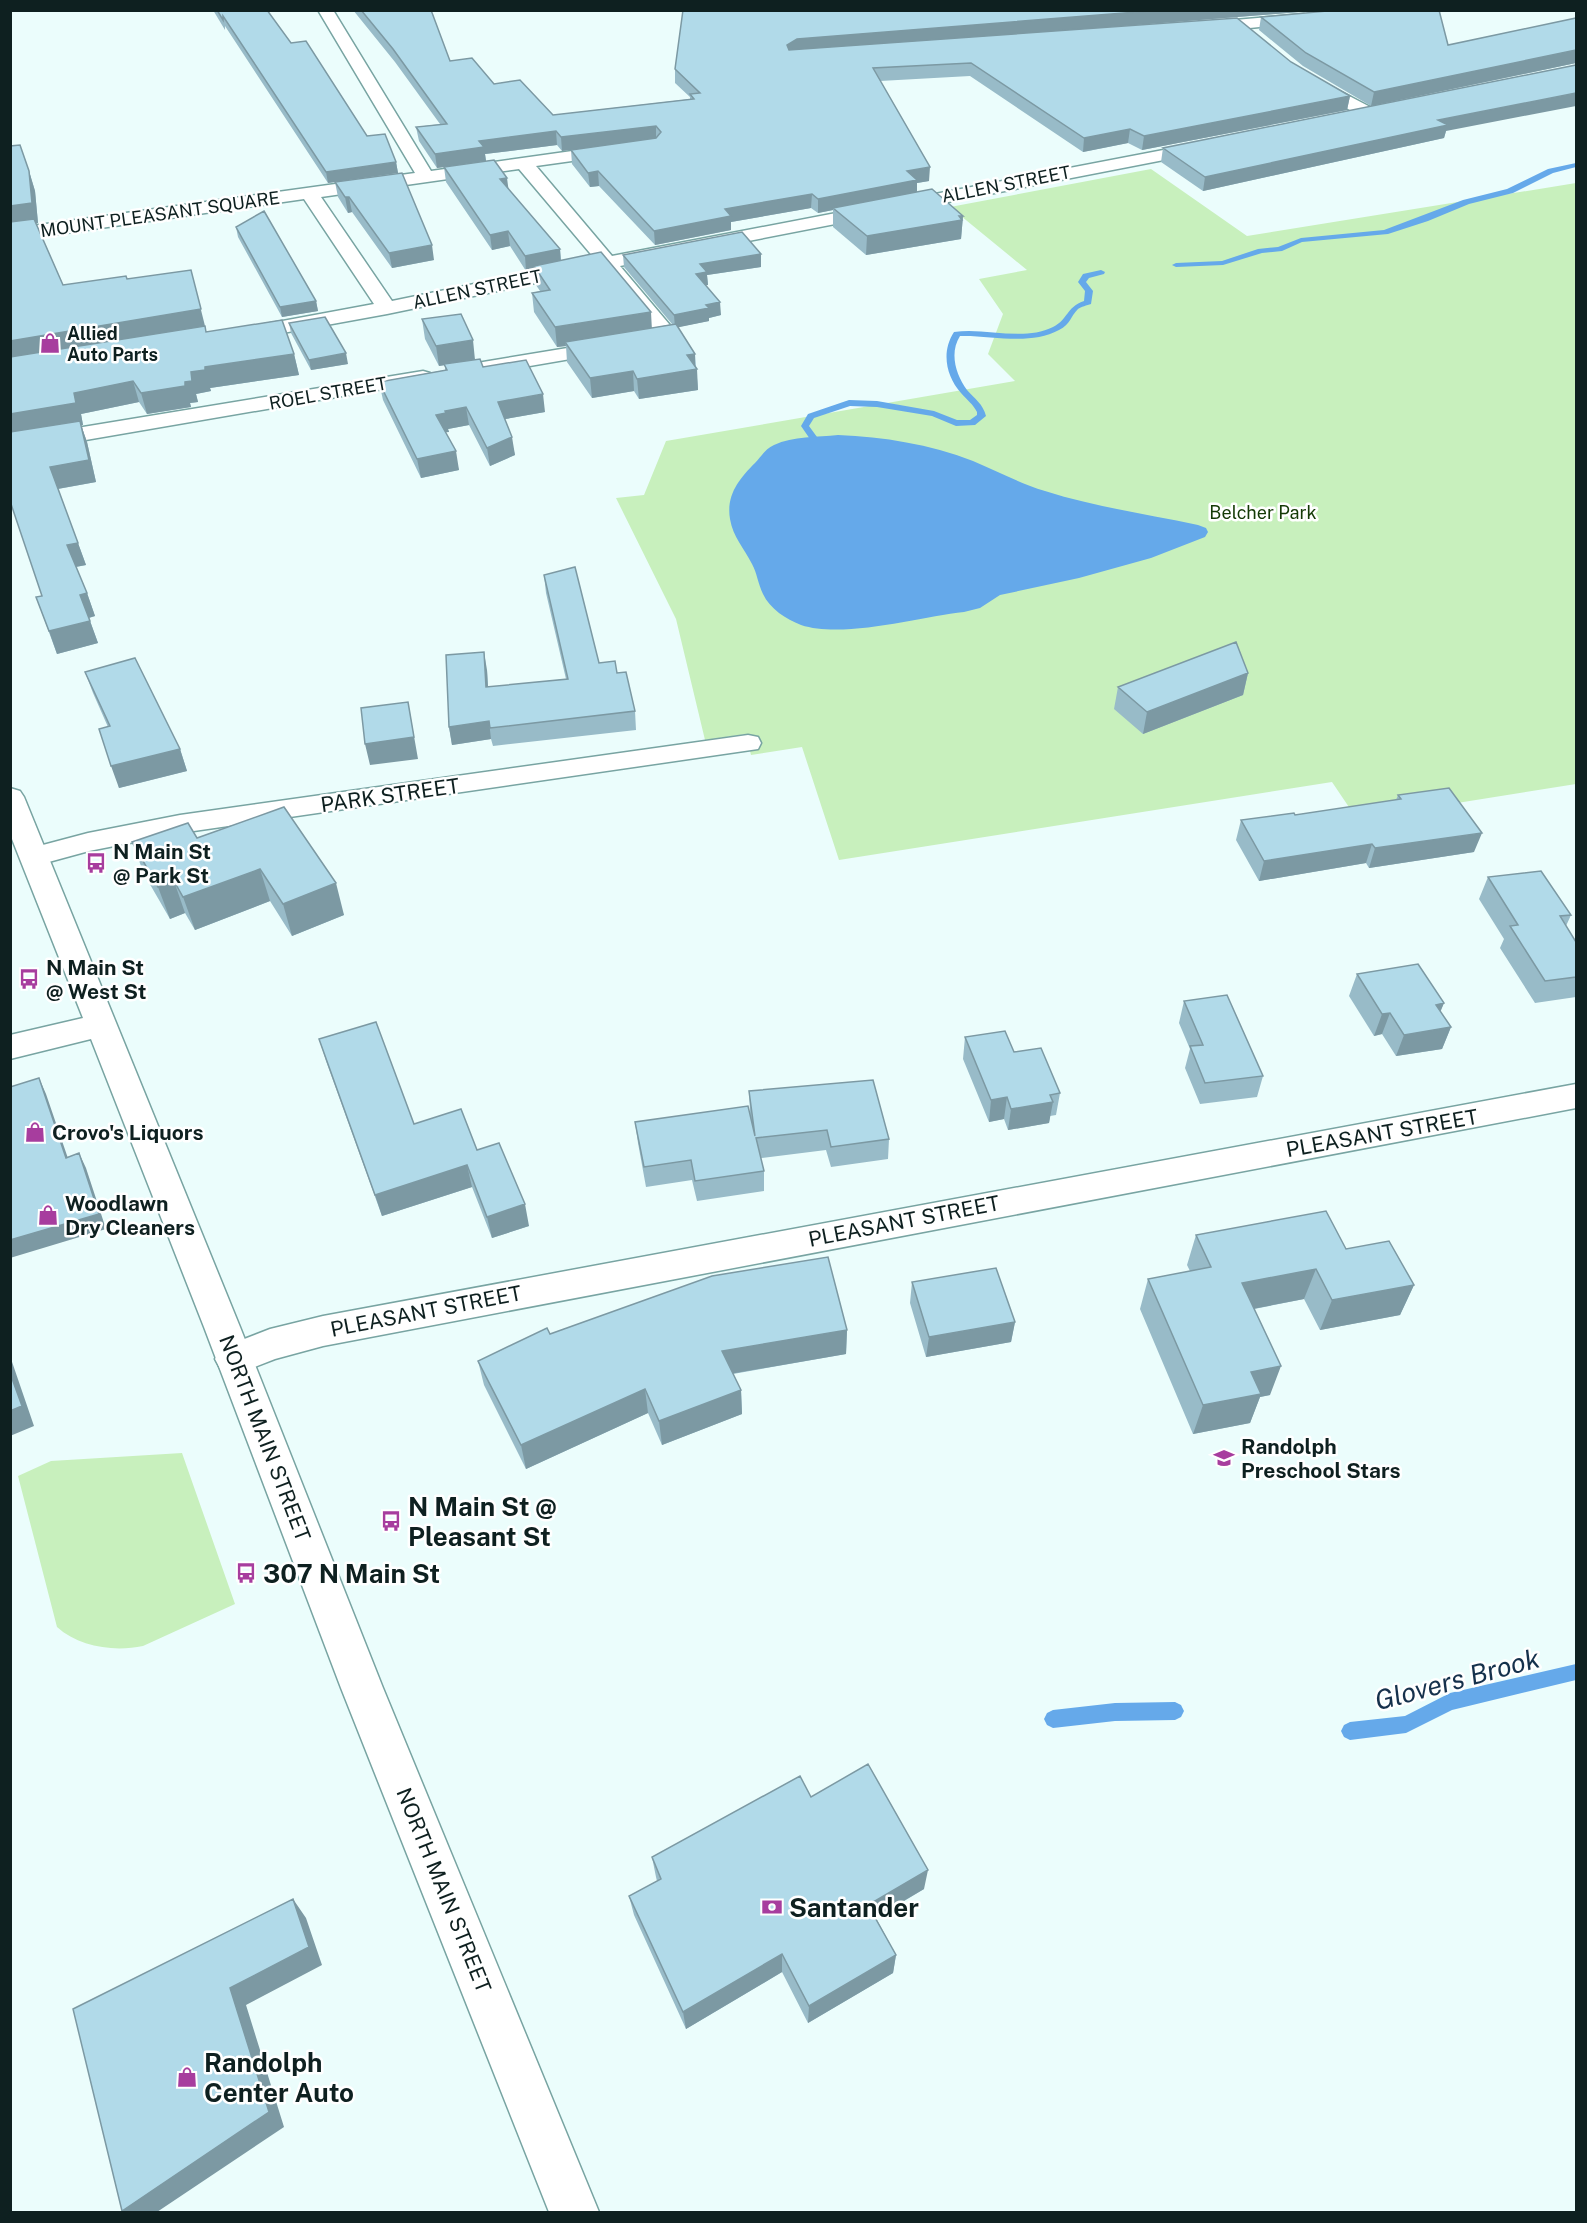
<svg xmlns="http://www.w3.org/2000/svg" width="1587" height="2223" viewBox="0 0 1587 2223" font-family="'Public Sans',sans-serif">
<rect width="100%" height="100%" fill="#ebfdfc"/>
<path fill="#c8f0bd" d="M1151,169L1247,236L1576,183V784L1357,819L1332,782L839,860L802,747L751,755L746,734L705,740L676,619L616,498L644,495L666,441L1015,381L988,354L1003,314L979,279L1027,270L950,207Z
M182,1453L235,1604L143,1646C114,1652 79,1647 57,1627L18,1476L51,1461Z"/>
<path fill="#65a9ea" d="M838,435C884,437 929,444 973,461C997,471 1019,483 1045,491C1095,507 1147,514 1198,525L1206,528L1208,532L1205,537L1151,558L1079,578L1000,595L980,608L964,612C919,617 843,639 801,625C786,619 770,609 763,594C758,584 757,573 752,564C744,548 733,537 730,519C726,495 739,479 755,463C761,457 765,449 774,445C793,436 818,437 838,435Z"/>
<g fill="none" stroke-linecap="round" stroke-linejoin="round">
<path fill="#65a9ea" fill-rule="evenodd" d="M1576,163V167L1553,173L1513,193L1469,204L1428,221L1388,234L1302,242L1282,251L1262,253L1223,265L1176,267L1172,265L1176,263L1222,261L1258,249L1278,247L1301,238L1384,230L1463,200L1507,189L1548,169Z
M1101,270L1105,272L1104,274L1089,278L1086,282L1093,291L1091,304C1087,305 1081,307 1078,309C1070,317 1071,324 1059,330C1030,346 991,335 960,336C949,353 956,375 967,390C975,399 983,404 986,416L975,425L956,426L932,416L877,407L850,406L814,418L809,426L817,437L816,439H810L801,426L808,414L849,400L877,401L934,411L957,420H970L977,415V412C973,404 967,400 961,393C946,376 941,352 954,332C985,327 1023,342 1053,327C1069,319 1065,308 1084,301L1085,291L1078,282L1083,274Z
M1576,1664V1680L1452,1710L1406,1733L1350,1740L1344,1737L1341,1731L1344,1725L1350,1722L1405,1716L1450,1693Z
M1175,1702L1181,1705L1184,1711L1181,1717L1175,1720L1115,1721L1053,1728L1047,1725L1044,1719L1047,1713L1053,1710L1115,1703Z"/>
<g stroke="#78a4a2" stroke-width="3">
<path id="minor" d="M318,10H333L431,171L615,145L621,146L624,150L621,154L615,155L536,166L612,256L1205,142L1211,143L1214,147L1211,151L1205,152L620,266L680,337L677,341H663L603,269L387,314L239,341L232,339L229,335L232,331L239,329L374,304L304,199L10,241V229L415,173ZM519,169L595,259L392,301L321,197Z
M1304,14L1312,19L1309,22L1200,33L1192,28L1200,23Z
M1309,75L1374,109L1376,113L1368,118L1362,117L1303,83L1301,80L1303,77Z
M610,341L617,343L620,347L617,351L483,374L476,372L473,368L476,364L483,362Z
M423,371L430,373L433,377L430,381L10,453V439Z
M748,735L758,737L761,743L758,749L180,833L89,851L34,866L24,864L20,857L24,850L88,833L180,815Z
M1576,1084V1108L323,1346L275,1359L234,1375L221,1370L215,1359L221,1348L270,1329L323,1316Z"/>
</g>
<g stroke="#78a4a2" stroke-width="3">
<path id="major" d="M10,788L20,791L24,797L240,1327L383,1688L599,2212H549L341,1688L204,1327L91,1039L10,1059V1035L83,1018L10,834Z"/>
</g>
<use href="#minor" fill="#fff" fill-rule="evenodd"/>
<use href="#major" fill="#fff" fill-rule="evenodd"/>
</g>
<path fill="#98bbc8" d="M213,10H267L291,43L367,136L396,162L398,173L328,183L225,26V30Z
M353,10H431L450,61L553,115L690,99V97L675,83V69L683,11L668,12L667,10H1325L1097,28L1291,62L1350,96L1347,110L1142,150L1128,143L1083,152L970,76L880,81L929,181L917,183V192L963,216L961,239L866,255L833,227V210L818,213L811,208L731,222V230L655,245L599,186L590,187L572,164L571,150L591,147L562,151L557,145L485,154L486,161L437,168L419,141L416,127L440,124L395,62Z
M1261,17L1448,45L1576,18V64V63L1371,106L1303,66L1259,30Z
M1446,131L1444,138L1203,191L1161,162L1163,148Z
M444,167L508,189L560,249L561,260L652,328L672,324L624,267L623,255L761,267L707,275L708,285H705L721,315L709,318V321L678,327L695,354L698,390L639,399L634,391L592,398L567,362L566,346L557,347L534,312L532,293L540,291L536,285L534,269L526,271L510,246L492,250L446,182Z
M29,171L35,191L38,223H36L63,285L127,279L206,332L294,354L299,375L210,388L211,391L196,394L198,402L190,403L191,407L147,414L139,402L81,414L83,425H81L87,442L96,482L58,489L86,565L76,567L87,593L95,616L89,618L98,643L57,654L36,597L42,596Z
M335,182L434,260L392,268L352,212L348,213L338,197Z
M236,227L316,301L318,311L282,317L238,237Z
M422,319L475,359L483,367L545,412L505,419L515,455L490,466L469,425L448,429L449,432H446L459,470L421,478L383,400L379,382L445,370V365L439,366L425,339Z
M289,323L348,364L311,370L291,333Z
M544,575L599,663L617,673L635,711L636,730L493,746L491,739L452,745L449,727L487,670L488,687L566,679L546,593Z
M85,672L180,749L187,771L119,788L108,727L93,693Z
M1248,673L1243,695L1143,734L1114,709L1118,687Z
M1398,795L1474,852L1369,868L1366,863L1259,881L1236,840L1241,820L1295,815L1396,800Z
M284,807L344,915L292,936L270,901L195,930L185,913L170,919L144,874L132,842L197,838Z
M1488,877L1571,915L1566,926L1576,942V997L1535,1003L1500,948L1504,939L1479,899Z
M1357,974L1444,1003L1440,1011L1451,1027L1442,1049L1396,1056L1382,1034L1374,1036L1349,996Z
M1184,1001L1263,1076L1257,1097L1200,1104L1185,1068L1190,1049L1179,1023Z
M965,1037L1014,1052L1060,1093L1056,1115L1050,1116L1049,1123L1008,1130L1004,1119L989,1122L963,1059Z
M319,1039L414,1124L477,1150L529,1226L492,1238L472,1187L382,1216L326,1061Z
M749,1091L889,1139L888,1159L831,1167L826,1150L761,1158L764,1171V1191L697,1201L692,1180L646,1187L638,1143L635,1122L750,1113Z
M1196,1235L1346,1249L1414,1285L1400,1315L1320,1330L1304,1299L1254,1309L1270,1395L1260,1397L1250,1423L1193,1434L1140,1309L1148,1279L1190,1271L1187,1265Z
M912,1282L1015,1322L1011,1342L926,1357L910,1303Z
M847,1330L846,1354L733,1374L741,1390L742,1414L662,1445L648,1413L526,1469L484,1385L478,1361L550,1334Z
M811,1797L924,1889L876,1918L896,1955L893,1973L808,2023L782,1972L686,2029L634,1915L629,1896L657,1881L656,1877L652,1857Z"/>
<path fill="#7c99a3" d="M1162,10H1325L797,52L787,59V45L797,39Z
M1576,50V63L1371,106L1374,92Z
M1576,93V106L1446,131L1444,138L1203,191L1205,177L1438,120Z
M1350,96L1347,110L1142,150L1144,136Z
M656,126V140L562,151L561,137Z
M1130,129L1128,143L1083,152L1084,138Z
M556,131L557,145L485,154L486,161L437,168L435,154L479,141Z
M396,162L398,173L328,183L326,172Z
M930,167L929,181L917,183V194L833,208V210L818,213V199L907,171Z
M29,171L35,191L38,223L10,227V206Z
M598,171L599,186L590,187L588,173Z
M507,178L509,193L500,179Z
M812,194L811,208L731,222V230L655,245L654,231L725,209Z
M345,197H349L352,212L348,213Z
M963,216L961,239L866,255L867,236Z
M508,231L510,246L492,250L490,235Z
M432,245L434,260L392,268L389,253Z
M560,249L561,264L534,266V269L526,271L525,256Z
M761,254V267L707,275L708,285L696,287V274L700,264Z
M191,270L206,330L10,364V341Z
M316,301L318,311L282,317L280,307Z
M720,302L721,315L709,318V321L675,328L674,315L706,305Z
M651,312L652,331L565,342L566,346L557,347L555,327Z
M473,340L475,360L439,366L436,346Z
M346,353L348,364L311,370L309,360Z
M294,354L299,375L210,388L211,391L196,394L198,402L190,403L191,407L147,414L141,393L185,382L191,372L205,367Z
M695,354V370L697,369L698,390L639,399L637,379L687,355Z
M633,371L634,391L592,398L590,378Z
M133,381L139,402L81,414L83,425H81L87,442L96,482L57,489L10,437V414L74,393Z
M543,394L545,412L500,420L498,402Z
M466,407L469,425L448,429L449,432L439,433L436,415L445,411Z
M512,437L515,455L490,466L487,448Z
M456,451L459,470L421,478L417,459Z
M78,543L86,565L75,567L67,545Z
M87,593L95,616L88,618L80,595Z
M90,621L98,643L57,654L49,631Z
M484,652L487,670L489,705L486,687Z
M1248,673L1243,695L1143,734L1147,712Z
M408,702L418,759L370,765L365,744Z
M489,721L491,739L452,745L449,727Z
M180,749L187,771L119,788L111,766Z
M1482,833L1474,852L1369,868L1375,848Z
M1372,844L1366,863L1259,881L1264,861Z
M260,869L270,901L195,930L183,897Z
M174,881L185,913L170,919L158,887Z
M336,883L344,915L292,936L283,904Z
M1444,1003L1435,1025L1436,1005Z
M1390,1013L1382,1034L1374,1036L1382,1014Z
M1451,1027L1442,1049L1396,1056L1404,1035Z
M39,1078L46,1094L73,1173L66,1158Z
M1007,1097L1004,1119L989,1122L991,1100Z
M1053,1102L1049,1123L1008,1130L1011,1109Z
M79,1153L86,1168L106,1229L10,1258V1240Z
M467,1165L472,1187L382,1216L375,1195Z
M525,1204L529,1226L492,1238L487,1217Z
M1316,1269L1304,1299L1232,1313L1242,1283Z
M1414,1285L1400,1315L1320,1330L1332,1300Z
M1015,1322L1011,1342L926,1357L929,1337Z
M847,1330L846,1354L724,1375L722,1351Z
M10,1356L34,1426L10,1436Z
M1281,1366L1270,1395L1260,1397L1250,1423L1193,1434L1203,1405L1251,1372Z
M645,1389L648,1413L526,1469L521,1445Z
M741,1390L742,1414L662,1445L659,1421Z
M928,1870L924,1889L866,1923L868,1905Z
M293,1899L306,1918L322,1965L246,2005L284,2127L157,2212H124L122,2211L230,1988Z
M782,1954V1972L686,2029L683,2012Z
M896,1955L893,1973L808,2023L809,2006Z"/>
<path fill="#b1dae9" stroke="#7c99a3" stroke-width="1.5" d="M217,10H267L291,43L306,41L367,136L385,134L396,162L326,172L223,16V20Z
M361,10H431L450,61L472,58L494,84L520,80L553,115L694,99L690,94L700,93L675,69L683,10H1162L797,39L787,45L789,50L1237,18L1291,62L1350,96L1144,136L1130,129L1084,138L971,63L873,68L930,167L907,171L917,180L818,199L812,194L725,209L731,216L654,231L598,171L588,173L571,150L656,138L661,132L656,126L561,137L556,131L479,141L484,147L435,154L416,127L447,124L393,49Z
M1338,10H1439L1448,45L1576,18V50L1374,92L1306,53L1261,17Z
M1576,65V93L1438,120L1448,125L1205,177L1163,148Z
M20,145L29,171L32,203L10,206V146Z
M494,160L507,178L500,179L560,249L525,256L508,231L490,235L444,167Z
M402,173L432,245L389,253L349,197H345L335,182Z
M932,189L963,216H959L962,220L867,236L833,208Z
M264,211L316,301L280,307L236,227Z
M34,219L63,285L126,276L127,279L191,270L201,309L10,341V222Z
M742,232L761,254L700,264L707,272L696,274L720,302L706,305L709,308L674,315L623,255Z
M601,252L651,312L555,327L532,293L550,290L534,266Z
M461,314L473,340L436,346L422,319Z
M325,317L346,353L309,360L289,323Z
M282,320L294,354L205,367V370L191,372L192,381L185,382V386L141,393L133,381L74,393L76,403L10,414V357L205,326L206,332Z
M676,324L695,354L687,355L697,369L637,379L633,371L590,378L565,342Z
M480,359L483,367L526,360L543,394L498,402L512,437L487,448L466,407L445,411L446,413L436,415L456,451L417,459L379,382L447,370L444,364Z
M80,421L89,460L50,467L78,543L67,545L87,593L80,595L90,621L49,631L36,597L42,596L10,501V432Z
M575,567L599,663L615,661L617,673L626,672L635,711L490,728L489,721L449,727L446,655L484,652L486,687L568,679L544,575Z
M1236,642L1248,673L1147,712L1118,687Z
M135,658L180,749L111,766L99,729L110,726L85,672Z
M408,702L414,737L365,744L361,708Z
M1449,788L1482,833L1375,848L1372,844L1264,861L1241,820L1294,813L1295,815L1401,799L1398,795Z
M284,807L336,883L283,904L260,869L183,897L174,881L158,887L132,842L188,823L197,838Z
M1541,871L1571,915L1560,916L1576,942V977L1545,981L1510,926L1518,925L1488,877Z
M1418,964L1444,1003L1436,1005L1451,1027L1404,1035L1390,1013L1382,1014L1357,974Z
M1227,995L1263,1076L1205,1083L1190,1046L1203,1045L1184,1001Z
M376,1022L414,1124L461,1109L477,1150L499,1143L525,1204L487,1217L467,1165L375,1195L319,1039Z
M1005,1031L1014,1052L1041,1048L1060,1093L1050,1095L1053,1102L1011,1109L1007,1097L991,1100L965,1037Z
M39,1078L66,1158L79,1153L99,1214L10,1240V1087Z
M873,1080L889,1139L831,1147L827,1130L756,1138L764,1171L695,1181L691,1160L644,1167L635,1122L748,1106L755,1136L749,1091Z
M1326,1211L1346,1249L1389,1241L1414,1285L1332,1300L1316,1269L1242,1283L1281,1366L1251,1372L1261,1394L1203,1405L1148,1279L1211,1267L1196,1235Z
M828,1257L847,1330L722,1351L741,1390L659,1421L645,1389L521,1445L478,1361L547,1328L550,1334L712,1276Z
M996,1268L1015,1322L929,1337L912,1282Z
M10,1373L22,1406L10,1411Z
M868,1764L928,1870L868,1905L896,1955L809,2006L782,1954L683,2012L629,1896L661,1879L652,1857L800,1776L811,1797Z
M293,1899L309,1947L230,1988L269,2112L122,2211L73,2009Z"/>
<defs>
<g id="shop-bare" transform="scale(1.62)"><path d="M-5-2.5h2.3a2.7 3.5 0 0 1 5.4 0H5L5.5 6h-11ZM-1.5-2.5h3a1.5 2.3 0 0 0-3 0Z" fill="#a73d9e" stroke="#fff" stroke-width="2.5" paint-order="stroke"/></g>
<g id="bus-bare" transform="scale(1.62)"><path d="M-5-6H5V4H4V6H2V4H-2V6H-4V4H-5ZM-3.5-4V0h7V-4ZM-3.5 1.2v1.5H-2V1.2ZM2 1.2v1.5H3.5V1.2Z" fill="#a73d9e" stroke="#fff" stroke-width="2.5" paint-order="stroke"/></g>
<g id="school-bare" transform="scale(1.62)"><path d="M0-5L7-2L0 1L-7-2ZM-4 1L0 2.5L4 1V4Q0 6-4 4Z" fill="#a73d9e" stroke="#fff" stroke-width="2.5" paint-order="stroke"/></g>
<g id="bank-bare" transform="scale(1.62)"><path d="M-6-4H6V4H-6ZM0-2.3a2.3 2.3 0 1 0 0 4.6a2.3 2.3 0 1 0 0-4.6Z" fill="#a73d9e" stroke="#fff" stroke-width="2.5" paint-order="stroke"/></g>
</defs>
<g fill-rule="evenodd">
<use href="#shop-bare" x="50" y="343"/>
<use href="#bus-bare" x="96" y="863"/>
<use href="#bus-bare" x="29" y="979"/>
<use href="#shop-bare" x="35" y="1132"/>
<use href="#shop-bare" x="48" y="1215"/>
<use href="#school-bare" x="1224" y="1458"/>
<use href="#bus-bare" x="391" y="1521"/>
<use href="#bus-bare" x="246" y="1573"/>
<use href="#bank-bare" x="772" y="1907"/>
<use href="#shop-bare" x="187" y="2077"/>
</g>
<g text-anchor="middle" dominant-baseline="central" stroke-width="5" stroke-linejoin="round" paint-order="stroke">
<g font-size="18" fill="#0e2020" stroke="#fff">
<text transform="translate(1006 184) rotate(-11)">ALLEN STREET</text>
<text transform="translate(160 214) rotate(-8)">MOUNT PLEASANT SQUARE</text>
<text transform="translate(477 289) rotate(-12)">ALLEN STREET</text>
<text transform="translate(328 393) rotate(-10)">ROEL STREET</text>
</g>
<g font-size="18" font-weight="bold" fill="#0e2020" stroke="#fff" text-anchor="start">
<text x="67" y="333">Allied<tspan x="67" dy="21">Auto Parts</tspan></text>
</g>
<g font-size="18" fill="#143a06" stroke="#fff">
<text x="1263" y="512">Belcher Park</text>
</g>
<g font-size="21" fill="#0e2020" stroke="#fff">
<text transform="translate(390 795) rotate(-8)">PARK STREET</text>
<text transform="translate(1382 1133) rotate(-10)">PLEASANT STREET</text>
<text transform="translate(904 1221) rotate(-11)">PLEASANT STREET</text>
<text transform="translate(426 1311) rotate(-11)">PLEASANT STREET</text>
<text transform="translate(265 1438) rotate(69)">NORTH MAIN STREET</text>
<text transform="translate(444 1890) rotate(68)">NORTH MAIN STREET</text>
</g>
<g font-size="21" font-weight="bold" fill="#0e2020" stroke="#fff" text-anchor="start">
<text x="113" y="851">N Main St<tspan x="113" dy="24">@ Park St</tspan></text>
<text x="46" y="967">N Main St<tspan x="46" dy="24">@ West St</tspan></text>
<text x="52" y="1132">Crovo's Liquors</text>
<text x="65" y="1203">Woodlawn<tspan x="65" dy="24">Dry Cleaners</tspan></text>
<text x="1241" y="1446">Randolph<tspan x="1241" dy="24">Preschool Stars</tspan></text>
</g>
<g font-size="26" font-weight="bold" fill="#0e2020" stroke="#fff" text-anchor="start">
<text x="408" y="1506">N Main St @<tspan x="408" dy="30">Pleasant St</tspan></text>
<text x="263" y="1573">307 N Main St</text>
<text x="789" y="1907">Santander</text>
<text x="204" y="2062">Randolph<tspan x="204" dy="30">Center Auto</tspan></text>
</g>
<g font-size="27" font-style="italic" fill="#15314c" stroke="#fff">
<text transform="translate(1457 1679) rotate(-15)">Glovers Brook</text>
</g>
</g>
<rect width="1587" height="2223" fill="none" stroke="#0e2020" stroke-width="24"/>
</svg>
